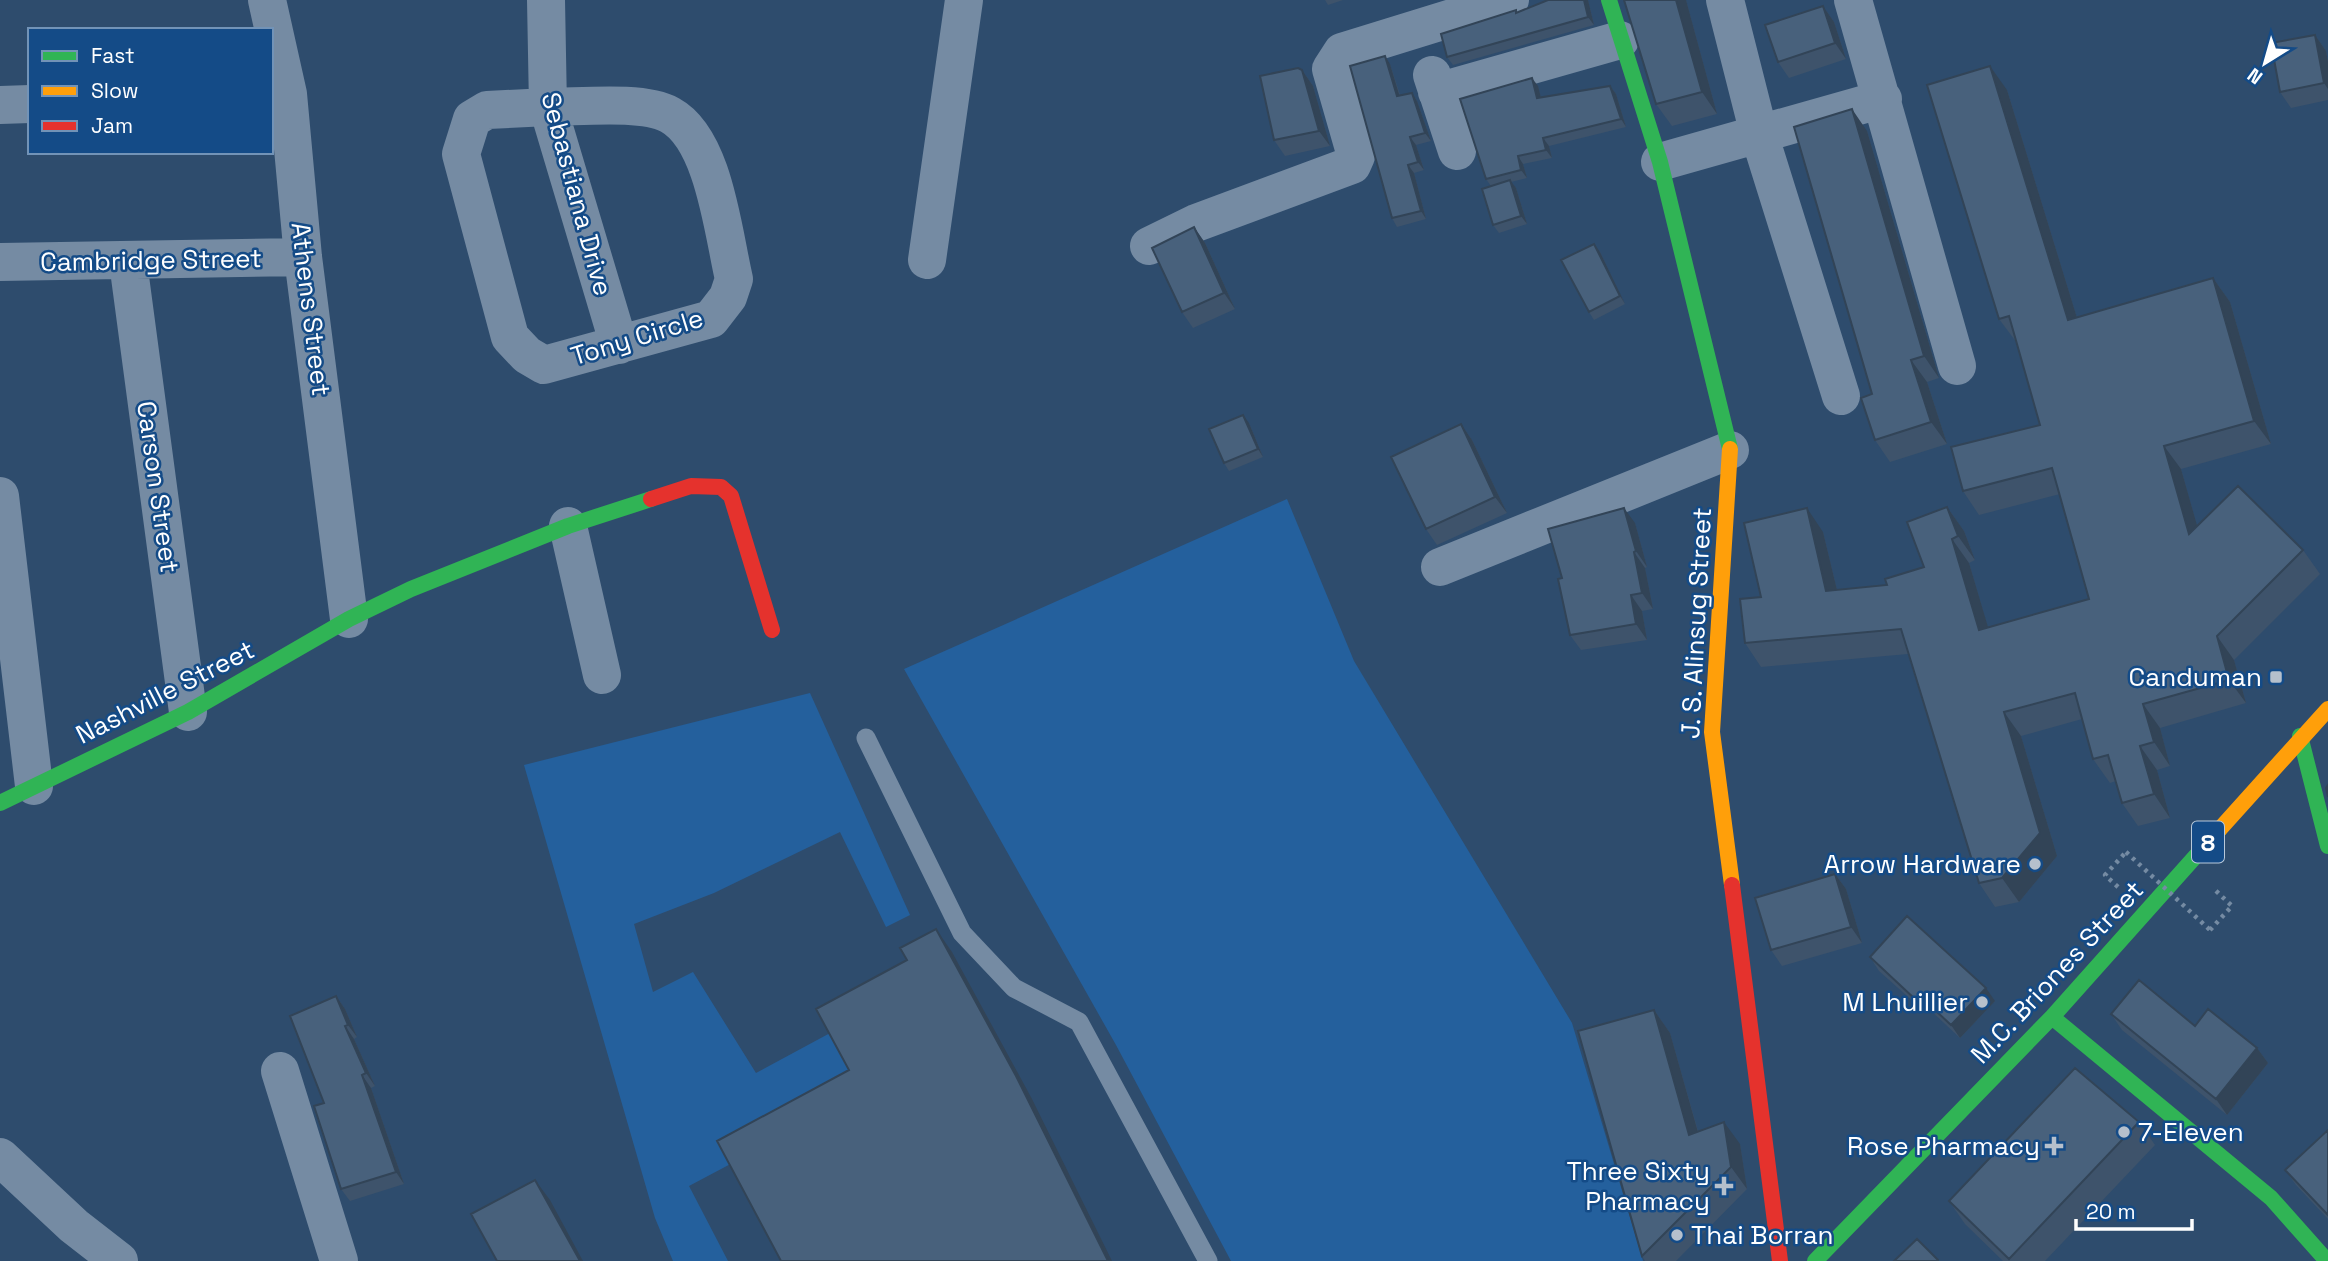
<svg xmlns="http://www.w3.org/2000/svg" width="2328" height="1261" viewBox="0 0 2328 1261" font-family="'Space Grotesk',sans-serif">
<rect width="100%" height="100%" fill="#2e4c6d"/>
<path fill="#24609d" d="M1287,499L1354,661L1572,1023L1643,1261H1231L1116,1045L904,669Z
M810,693L910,915L886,927L840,832L714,893L634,924L653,992L693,972L756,1073L832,1032L865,1093L689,1186L728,1261H673L655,1218L524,765Z"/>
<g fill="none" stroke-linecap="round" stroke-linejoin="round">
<path stroke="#758ba3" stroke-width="4.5" stroke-dasharray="3.5 5" stroke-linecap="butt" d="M2118,887L2105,875L2126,852
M2210,930L2232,906L2215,890"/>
<path stroke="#758ba3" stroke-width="19" d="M866,738L962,933L1014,988L1079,1022L1208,1261"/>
<path stroke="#758ba3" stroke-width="38" d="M267,0L288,94L303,257L349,619
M546,0L548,107L619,345
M1725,0L1759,134L1841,396
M1853,0L1957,366
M1432,75L1457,151
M1437,92L1620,40
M0,105L30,104
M548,107C580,107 643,100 670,115C714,139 723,232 734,279L728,297L711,319L544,365L527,355L510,337L461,154L472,119L487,110Z
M1660,162L1883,99
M1149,246L1196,223L1352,165L1356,156L1331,69L1342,52L1510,0
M927,260L964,0
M0,262L303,257
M128,262L188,712
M0,496L34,786
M568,526L602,675
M1440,567L1730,450
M280,1071L339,1261
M0,1157L74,1226L119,1261"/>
<path stroke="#30b455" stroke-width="16" d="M1609,0L1660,162L1730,449
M2300,736L2328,846
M0,803L188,712L349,619L411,589L568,526L651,499
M2052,1017L2271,1198L2327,1261
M1815,1261L2052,1017L2219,830"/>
<path stroke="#ff9f0a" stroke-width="16" d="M1730,449L1712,732L1732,885
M2219,830L2328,709"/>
<path stroke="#e5322d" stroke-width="16" d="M651,499L691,486L721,487L731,496L772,630
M1732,885L1780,1261"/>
<path stroke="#758ba3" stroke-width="4.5" stroke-dasharray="3.5 5" stroke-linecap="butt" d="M2126,852L2210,930"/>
</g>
<path fill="#3e536b" d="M1325,0H1343L1328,5Z
M1548,0H1588L1594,25L1453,65L1447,57L1517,12Z
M1686,0L1717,114L1672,126L1656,104Z
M1823,6L1834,22L1846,59L1789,78L1778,62Z
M2315,35L2326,51L2328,62V100L2291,108L2280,92Z
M1390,64L1400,95L1412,93L1417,101L1431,141L1416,145L1424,170L1414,173L1426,219L1397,227L1392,218Z
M1302,70L1313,86L1330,146L1285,156L1274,140Z
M1538,86L1541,98L1610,86L1616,94L1626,127L1549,146L1552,158L1523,164L1527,178L1511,182L1516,188L1527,224L1499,233L1493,225L1491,186L1486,179Z
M2007,90L2077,318L2213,278L2230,302L2271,444L2181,469L2197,526L2303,550L2320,574L2234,660L2246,703L2160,728L2170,766L2157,770L2170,818L2138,826L2122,803L2116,781L2110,783L2093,759L2082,719L2021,736L2057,856L2019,902L1995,907L1979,883L1908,654L1761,667L1745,643L1761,597L1823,532L1837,590L1887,585L1924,567L1947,507L1964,531L1975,560L1969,563L1988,628L2089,599L2060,494L1979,515L1963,491L2040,425L2017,343L1999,319Z
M1867,131L1939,378L1927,382L1947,444L1890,462L1875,440L1872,394Z
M1194,227L1205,243L1235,309L1193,328L1182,312Z
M1594,244L1600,252L1625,304L1594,320L1589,312Z
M1249,423L1263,457L1229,471L1224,463Z
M1461,424L1472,440L1507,513L1437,545L1426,529Z
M1635,523L1647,567L1645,568L1653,609L1642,611L1647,640L1581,650L1570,635L1562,578Z
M1835,874L1846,889L1862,943L1782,966L1771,950Z
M1870,957L1995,1001L1960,1038L1928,1008L1925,1012L1879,971Z
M336,996L345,1009L357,1037L354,1039L375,1086L371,1088L404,1184L350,1201L341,1189Z
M1654,1010L1670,1033L1698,1131L1740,1144L1747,1189L1676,1261H1645L1642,1256Z
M2111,1014L2195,1026L2257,1048L2268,1063L2227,1115L2122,1030Z
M2139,1122L2155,1145L2045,1261H2003L1965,1224L1949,1201Z
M2328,1130V1219L2296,1185L2285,1170Z"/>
<path fill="#324457" d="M1584,0H1588L1594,25L1588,17Z
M1676,0H1686L1717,114L1702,92Z
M1823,6L1834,22L1846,59L1835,43Z
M2315,35L2326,51L2328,62V89L2324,83Z
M1385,56L1390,64L1402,104L1397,96Z
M1990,66L2007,90L2085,344L2068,320Z
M1302,70L1313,86L1330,146L1319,131Z
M1532,78L1538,86L1543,106L1537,98Z
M1610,86L1616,94L1626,127L1621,119Z
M1412,93L1417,101L1431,141L1425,133Z
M1852,109L1867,131L1939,378L1924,356Z
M1410,137L1416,145L1424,170L1418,162Z
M1543,138L1549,146L1552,158L1546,150Z
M1518,156L1523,164L1527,178L1521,170Z
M1408,165L1414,173L1426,219L1421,211Z
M1510,180L1516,188L1527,224L1521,216Z
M1194,227L1205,243L1235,309L1224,293Z
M1594,244L1600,252L1625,304L1620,296Z
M2213,278L2230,302L2271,444L2254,421Z
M1911,360L1927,382L1947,444L1931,422Z
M1243,415L1249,423L1263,457L1258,449Z
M1461,424L1472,440L1507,513L1495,497Z
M2164,446L2181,469L2206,557L2189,534Z
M1947,507L1964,531L1975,560L1958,536Z
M1624,508L1635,523L1647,567L1636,551Z
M1807,508L1823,532L1843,615L1826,591Z
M1952,539L1969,563L1996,654L1979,630Z
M1634,552L1645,568L1653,609L1642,593Z
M1631,595L1642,611L1647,640L1636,624Z
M2217,636L2234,660L2246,703L2229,680Z
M2143,704L2160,728L2170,766L2154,742Z
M2004,712L2021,736L2057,856L2019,902L2002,878Z
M2140,746L2157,770L2170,818L2154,794Z
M1835,874L1846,889L1862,943L1851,927Z
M936,929L952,952L1032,1099L1112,1261H1108Z
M1986,988L1995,1001L1960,1038L1951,1025Z
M1919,995L1928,1008L1925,1012L1915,999Z
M336,996L345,1009L357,1037L348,1025Z
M1654,1010L1670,1033L1705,1157L1689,1135Z
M345,1026L354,1039L375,1086L366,1073Z
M2257,1048L2268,1063L2227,1115L2216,1099Z
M362,1075L371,1088L404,1184L396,1172Z
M1724,1122L1740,1144L1747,1189L1731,1167Z
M535,1180L550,1200L583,1261H580Z"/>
<path fill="#48617c" stroke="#324457" stroke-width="2" d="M1548,0H1584L1588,17L1447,57L1441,34L1516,10V13Z
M1624,0H1676L1702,92L1656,104Z
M1823,6L1835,43L1778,62L1765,25Z
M2315,35L2324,83L2280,92L2271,43Z
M1385,56L1397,96L1412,93L1425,133L1410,137L1418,162L1408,165L1421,211L1392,218L1350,66Z
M1990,66L2068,320L2213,278L2254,421L2164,446L2189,534L2238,486L2303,550L2217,636L2229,680L2143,704L2154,742L2140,746L2154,794L2122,803L2108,755L2093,759L2075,693L2004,712L2040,833L2002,878L1979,883L1901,629L1745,643L1740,599L1761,597L1744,523L1807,508L1826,591L1887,585L1885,579L1924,567L1907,522L1947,507L1958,536L1952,539L1979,630L2089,599L2052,468L1963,491L1951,447L2040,425L2009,316L1999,319L1927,85Z
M1298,68L1302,70L1319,131L1274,140L1260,76Z
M1532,78L1537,98L1610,86L1621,119L1543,138L1546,150L1518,156L1521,170L1486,179L1460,99Z
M1852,109L1924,356L1911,360L1931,422L1875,440L1861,398L1872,394L1794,127Z
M1510,180L1521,216L1493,225L1482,189Z
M1194,227L1224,293L1182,312L1152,248Z
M1594,244L1620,296L1589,312L1561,260Z
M1243,415L1258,449L1224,463L1209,429Z
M1461,424L1495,497L1426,529L1391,457Z
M1624,508L1636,551L1634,552L1642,593L1631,595L1636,624L1570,635L1558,579L1562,578L1548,529Z
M2328,785V797L2326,788Z
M1835,874L1851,927L1771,950L1755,898Z
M1907,916L1986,988L1951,1025L1919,995L1915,999L1870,957Z
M936,929L1016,1076L1108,1261H781L717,1141L849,1070L816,1009L907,960L900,948Z
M2139,980L2195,1026L2208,1009L2257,1048L2216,1099L2111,1014Z
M336,996L348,1025L345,1026L366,1073L362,1075L396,1172L341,1189L314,1106L324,1103L290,1016Z
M1654,1010L1689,1135L1724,1122L1731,1167L1642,1256L1578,1031Z
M2075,1068L2139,1122L2009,1259L1949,1201Z
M2328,1130V1215L2285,1170Z
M535,1180L580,1261H497L471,1214Z
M1917,1239L1938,1260V1261H1894Z"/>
<g fill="#b6c0cc" stroke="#144b87" stroke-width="2.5">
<rect x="2269" y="670" width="14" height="14" rx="3.5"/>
<circle cx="2035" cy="864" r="7"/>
<circle cx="1982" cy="1002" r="7"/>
<circle cx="2124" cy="1132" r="7"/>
<path d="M2050.5 1135.5h7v7h7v7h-7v7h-7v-7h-7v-7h7z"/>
<path d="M1720.5 1175.5h7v7h7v7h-7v7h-7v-7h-7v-7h7z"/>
<circle cx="1677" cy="1235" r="7"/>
</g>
<g text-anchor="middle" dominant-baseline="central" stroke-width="5" stroke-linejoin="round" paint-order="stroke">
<rect fill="#144b87" stroke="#b8c9db" stroke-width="2" x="2192" y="821.5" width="32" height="41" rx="5"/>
<g font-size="24" font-weight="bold" fill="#fff">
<text x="2208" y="842">8</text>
</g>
<g font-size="26" fill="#fff" stroke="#144b87">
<text transform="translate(577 194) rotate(75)">Sebastiana Drive</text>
<text transform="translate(151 260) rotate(-1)">Cambridge Street</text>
<text transform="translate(311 309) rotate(83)">Athens Street</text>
<text transform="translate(637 337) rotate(-17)">Tony Circle</text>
<text transform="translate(158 487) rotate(82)">Carson Street</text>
<text transform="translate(1696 623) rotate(-87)">J. S. Alinsug Street</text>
<text transform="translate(165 692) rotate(-27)">Nashville Street</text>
<text transform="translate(2057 972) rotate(-47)">M.C. Briones Street</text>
</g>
<g font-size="26" fill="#fff" stroke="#144b87" text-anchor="end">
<text x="2262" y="677">Canduman</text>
<text x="2021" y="864">Arrow Hardware</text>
<text x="1968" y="1002">M Lhuillier</text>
<text x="2138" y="1132" text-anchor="start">7-Eleven</text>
<text x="2040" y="1146">Rose Pharmacy</text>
<text x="1710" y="1171">Three Sixty<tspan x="1710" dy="30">Pharmacy</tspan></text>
<text x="1691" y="1235" text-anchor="start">Thai Borran</text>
</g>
</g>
<rect x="28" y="28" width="245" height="126" fill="#144b87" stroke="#7293b7" stroke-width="2"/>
<rect x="42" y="51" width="35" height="10" fill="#30b455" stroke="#7293b7" stroke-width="2"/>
<text x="91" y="63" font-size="21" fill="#ffffff">Fast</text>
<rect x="42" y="86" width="35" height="10" fill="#ff9f0a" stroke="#7293b7" stroke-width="2"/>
<text x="91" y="98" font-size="21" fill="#ffffff">Slow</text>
<rect x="42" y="121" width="35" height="10" fill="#e5322d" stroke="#7293b7" stroke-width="2"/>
<text x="91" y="133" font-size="21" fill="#ffffff">Jam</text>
<g transform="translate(2265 63) rotate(217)" stroke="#144b87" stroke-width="5" paint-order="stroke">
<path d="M0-5L12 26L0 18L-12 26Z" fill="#ffffff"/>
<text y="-10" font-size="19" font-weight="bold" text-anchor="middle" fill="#ffffff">N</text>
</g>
<path d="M2076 1219v10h116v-10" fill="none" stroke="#ffffff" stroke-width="3.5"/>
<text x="2086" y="1219" font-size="21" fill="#ffffff" stroke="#144b87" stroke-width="5" paint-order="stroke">20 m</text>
</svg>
